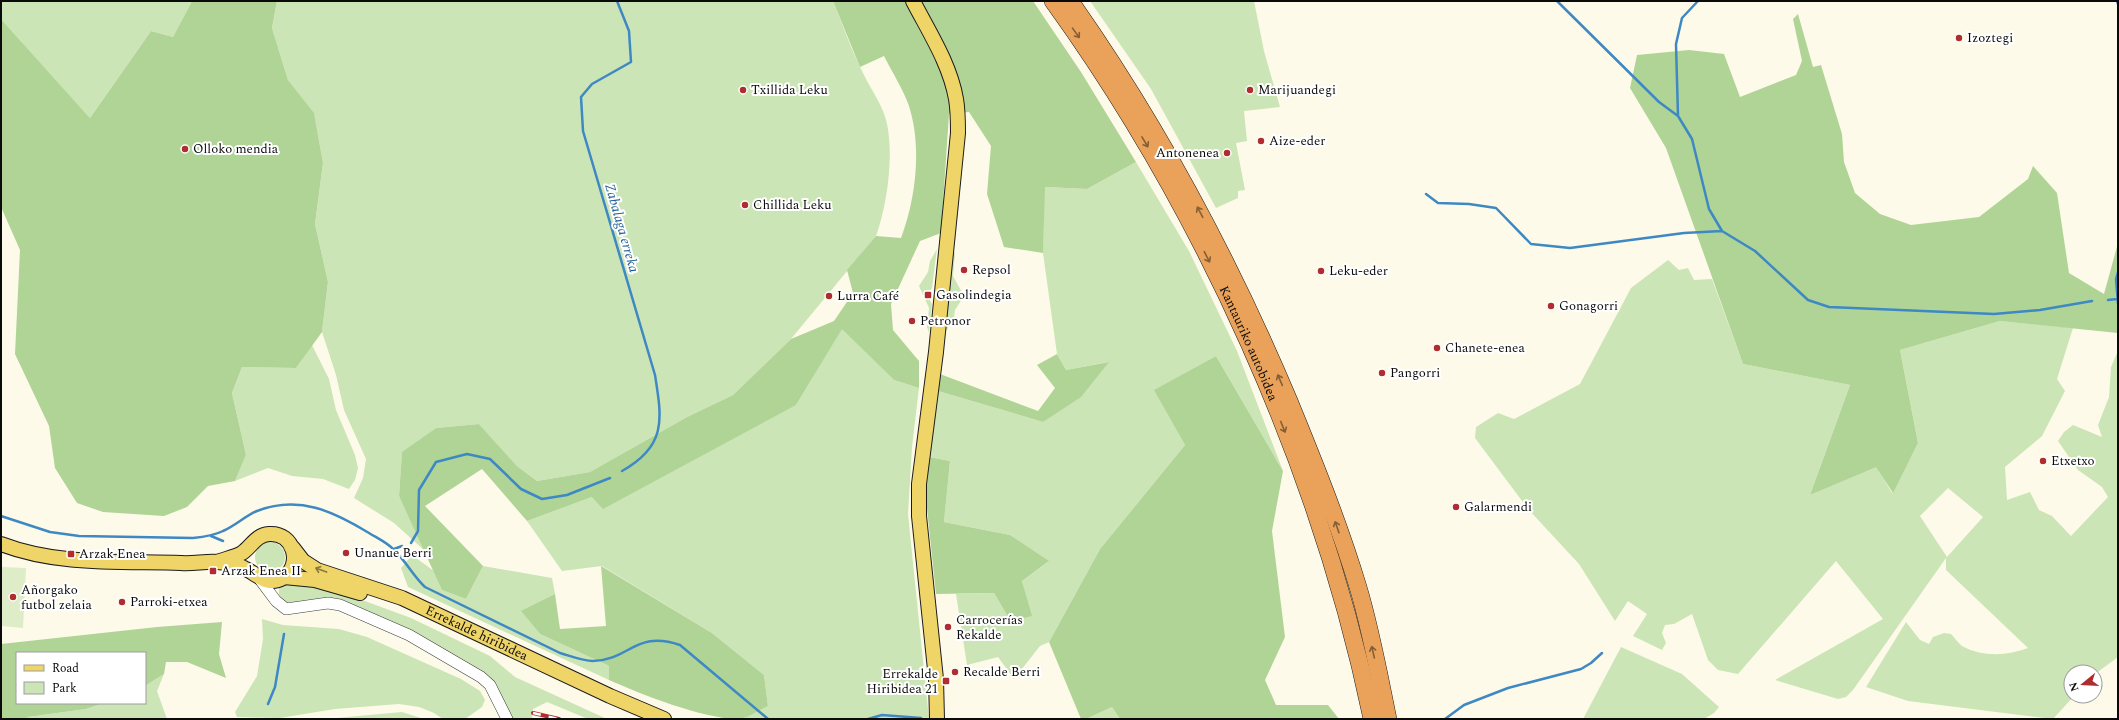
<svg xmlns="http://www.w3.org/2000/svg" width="2119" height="720" viewBox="0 0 2119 720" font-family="Spectral,serif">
<rect width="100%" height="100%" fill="#fefae9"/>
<path fill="#cce5b6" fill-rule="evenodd" d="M1,1H192L173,37L151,31L90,118L1,19Z
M277,1H833C843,26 852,51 864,75C871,90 884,107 887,124C894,156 887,206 876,236L791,339L733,395L687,417L590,472L537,481L517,466L479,424L436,428L402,453L399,496L425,551L394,523L354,498L363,478L366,459L344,410L336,375L322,332L328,282L315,224L323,163L314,114L288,80L272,28Z
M1090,1H1254L1264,51L1280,107L1244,111L1247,141L1236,143L1245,190L1238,191V198L1216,208L1151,89Z
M1136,162L1189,251L1237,351L1283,471L1216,356L1155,390L1185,445L1100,549L1049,642L1040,646L1014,679L998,657L967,665L956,594L994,593L1011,622L1031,616L1022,581L1048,562L1010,535L944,522L950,461L929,457L938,391L1043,422L1108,362L1066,370L1057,354L1043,253L1044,187L1087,189Z
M937,249L932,288L930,291H927V298L929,299L932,304L929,333L927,327L929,308L919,286L928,272L930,261Z
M953,249L955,254L953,276L964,296L955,310L954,318L945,333Z
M1668,260L1679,270L1688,268L1694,280L1712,279L1743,364L1850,385L1810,495L1876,466L1892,493L1918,443L1900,350L2000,321L2073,328L2057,379L2065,391L2042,436L2005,467L2007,500L2030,492L2039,510L2052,516L2071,536L2108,497L2102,487L2078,470L2058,441L2064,432L2073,425L2102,437L2098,425L2109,397L2111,367L2118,351V657L2095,674V672H2071V696H2074L2053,719L1908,701L1866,687L1906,622L1920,640L1929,644L1933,637L1944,633L1951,634C1954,637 1958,643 1962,646C1982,657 2007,656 2028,648L1946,570V558L1853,690L1846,697L1838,699L1775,680L1883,619L1836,561L1738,674L1718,670L1708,660L1692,614L1674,624L1665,625L1662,633L1666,643L1662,650L1633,636L1647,614L1628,601L1615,621L1579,564L1528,509L1475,438L1476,427L1498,413L1514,419L1580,384L1631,288ZM1948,488L1983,517L1947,557L1920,516Z
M842,328L894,380L919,388L912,447L908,514L929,719H740L768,706L764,675L712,633L602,566L562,571L527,521L592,497L796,405Z
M312,345L329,379L336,410L355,455L358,468L355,480L349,489L323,479L292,476L268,468L235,481L246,455L232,393L242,367L296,368Z
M255 557a15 15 0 1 1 30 0a15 15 0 1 1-30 0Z
M412,555L434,571L442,590L466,599L483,566L552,578L555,594L522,612L540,634L609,666V680L408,587L401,568Z
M284,584L327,587L411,618L490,656L515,677L607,719H588L547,702L533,709L532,719H512L498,690L367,611L285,602L281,600L279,595V588Z
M262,619L283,625L339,629L367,637L461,679L480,691L485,700L482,707L465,719H443L434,713L419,707L399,704L335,709L280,718L237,717L235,712L257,676L263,639Z
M1621,647L1682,674L1719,707L1714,713L1704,719H1583Z
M164,674L157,691L167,719H26L28,717L86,709L104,703H145V686Z
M1112,707L1120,719H1086Z
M402,712L424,719H325Z"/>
<path fill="#b0d496" d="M192,1H277L272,28L288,80L314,113L323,163L315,224L328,282L322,332L296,368L242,367L232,393L246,455L235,481L208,486L187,507L164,516L103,512L77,503L55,468L49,426L15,354L20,250L1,207V19L90,118L151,31L173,37Z
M833,1H1033L1081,72L1136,162L1087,189L1045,187L1043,253L1004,247L987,194L991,146L969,112L949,114L941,233L920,241L891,304L893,330L919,361V388L894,380L842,329L796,405L603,509L592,497L527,521L482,469L425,506L483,566L466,599L442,590L399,496L402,452L436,428L479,424L517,466L537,481L590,472L687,417L733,395L791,339L834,321L853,293L847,270L876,236L901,238C916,198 922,147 909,106C903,89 892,72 884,56L860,67Z
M1798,14L1813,67L1821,65L1842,134L1844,162L1855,193L1880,214L1911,225L1979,217L2028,179L2033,166L2057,193L2069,273L2104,294L2118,243V333L2000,321L1900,350L1918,443L1893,493L1876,467L1810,495L1850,385L1743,364L1666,148L1630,88L1637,55L1689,50L1724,54L1740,97L1796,75L1802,61L1793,19Z
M1057,354L1066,370L1109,362L1081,397L1043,422L938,391L940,374L1038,411L1055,388L1037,365Z
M1216,356L1283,471L1272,531L1285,637L1265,680L1276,705H1328L1339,719H1120L1112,707L1086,719H1081L1049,642L1100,549L1185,445L1154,390Z
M929,457L950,461L944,522L1010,535L1049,561L1022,581L1032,616L1011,622L994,593L936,594L926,499Z
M601,566L712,633L764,675L768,706C759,710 749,717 740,719C705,720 641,694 609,680V666L540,634L521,611L555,594L560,629L606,626Z
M222,622L219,654L226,678L187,662H166L164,674L145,686V653H17V703H104L86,709L28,717L26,719H1V644L157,627Z"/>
<path fill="#deecc7" d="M1,567L26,568L23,628L1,626Z"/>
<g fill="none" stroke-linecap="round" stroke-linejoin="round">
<path stroke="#3e88c3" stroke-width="2.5" d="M617,1L629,31L631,62L592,84L581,97L583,131L655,375C662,419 667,446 622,471
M1557,1L1659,102L1678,116L1692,139L1709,209L1722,231L1755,251L1808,300L1829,307L1994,314L2040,310L2092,301
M2117,1L2118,4
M1678,116L1676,44L1682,18L1698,1
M1426,194L1438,203L1469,204L1496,208L1531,244L1570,248L1684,233L1722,231
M2118,272L2116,279L2118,304
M2108,300L2117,299
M1,516L50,532L79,536L193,538C204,537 213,536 223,531C235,526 245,516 257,511C299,495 333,511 369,533C377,538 388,543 394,550C406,561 413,576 425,587L560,653C571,656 582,661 593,661C630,660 635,630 680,645L768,719
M211,536L223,541
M411,543L418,531L419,490L436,462L467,454L490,459L521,489L542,499L567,495L610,478
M394,549L402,546
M268,704L275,687L284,634
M868,719L882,715L921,718
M1445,719L1464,705L1508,688L1581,669L1591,663L1602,653"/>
<g stroke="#3d3d3d" stroke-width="12">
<path id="minor" d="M258,577L276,601L286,609L328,603L340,605L409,635L481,677L490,685L507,719"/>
</g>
<g stroke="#1b1b1b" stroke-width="16">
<g id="major">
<path d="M913,1C929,32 950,64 956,99C958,110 958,122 958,133L936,352L919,484V516L936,679L937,719"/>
<path d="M1,544C58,566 122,561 181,563C193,564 206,561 218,562C226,563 237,564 244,568C257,574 267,587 283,578C303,565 294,532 269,534C256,535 252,546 242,553C235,557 225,559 217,562"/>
<path id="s1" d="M293,548L303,561L317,570L402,598L610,696L664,719"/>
<path d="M284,577L315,580L360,593"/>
</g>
</g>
<g stroke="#1b1b1b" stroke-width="18">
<g id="highway">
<path id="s2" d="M1053,1C1203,209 1320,467 1372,719"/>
<path d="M1070,1C1158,126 1230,261 1289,401C1314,462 1339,524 1358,587C1371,630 1379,675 1388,719"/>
</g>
</g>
<use href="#minor" stroke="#fff" stroke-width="11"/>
<use href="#major" stroke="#efd468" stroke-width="14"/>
<use href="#highway" stroke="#eaa25a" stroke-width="17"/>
<g stroke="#af2d2e" stroke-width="4">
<path id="rail" d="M533,713L559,719"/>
</g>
<use href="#rail" stroke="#fff" stroke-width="2.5" stroke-dasharray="8" stroke-linecap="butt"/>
</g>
<defs><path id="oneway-shaft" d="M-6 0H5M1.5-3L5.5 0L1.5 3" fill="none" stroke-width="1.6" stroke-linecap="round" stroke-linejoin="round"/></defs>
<g stroke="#855e36">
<use href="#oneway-shaft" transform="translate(1076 33) rotate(54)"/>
<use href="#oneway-shaft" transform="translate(1145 142) rotate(59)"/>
<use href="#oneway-shaft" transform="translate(1200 212) rotate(-118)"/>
<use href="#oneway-shaft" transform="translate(1207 257) rotate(63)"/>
<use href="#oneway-shaft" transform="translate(1280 380) rotate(-113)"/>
<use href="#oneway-shaft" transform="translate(1283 427) rotate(68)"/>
<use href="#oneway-shaft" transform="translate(1337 527) rotate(-109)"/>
<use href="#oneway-shaft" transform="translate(1373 652) rotate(-103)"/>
</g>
<use stroke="#88793e" href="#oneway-shaft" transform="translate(321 570) rotate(-160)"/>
<g fill="#af2d2e" stroke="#fff" stroke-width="1.5">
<circle cx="1959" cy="38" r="4"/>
<circle cx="743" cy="90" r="4"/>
<circle cx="1250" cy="90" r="4"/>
<circle cx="1261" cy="141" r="4"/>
<circle cx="185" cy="149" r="4"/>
<circle cx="1227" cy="153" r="4"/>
<circle cx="745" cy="205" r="4"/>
<circle cx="964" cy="270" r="4"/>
<circle cx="1321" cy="271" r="4"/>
<rect x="924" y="291" width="8" height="8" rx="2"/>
<circle cx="829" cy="296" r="4"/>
<circle cx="1551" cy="306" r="4"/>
<circle cx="912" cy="321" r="4"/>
<circle cx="1437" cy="348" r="4"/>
<circle cx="1382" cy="373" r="4"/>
<circle cx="2043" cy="461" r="4"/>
<circle cx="1456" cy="507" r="4"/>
<circle cx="346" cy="553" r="4"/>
<rect x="67" y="550" width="8" height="8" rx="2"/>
<rect x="209" y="567" width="8" height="8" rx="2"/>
<circle cx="13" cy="597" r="4"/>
<circle cx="122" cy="602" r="4"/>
<circle cx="948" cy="627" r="4"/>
<circle cx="955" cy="672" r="4"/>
<rect x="942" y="677" width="8" height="8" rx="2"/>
</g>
<g text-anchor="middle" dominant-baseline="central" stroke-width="4" stroke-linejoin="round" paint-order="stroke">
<g font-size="13" fill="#0a0a0a" stroke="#fff" text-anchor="start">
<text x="1967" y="38">Izoztegi</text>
<text x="751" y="90">Txillida Leku</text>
<text x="1258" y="90">Marijuandegi</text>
<text x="1269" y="141">Aize-eder</text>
<text x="193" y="149">Olloko mendia</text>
<text x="1219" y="153" text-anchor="end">Antonenea</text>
<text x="753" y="205">Chillida Leku</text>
<text x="972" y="270">Repsol</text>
<text x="1329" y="271">Leku-eder</text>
<text x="936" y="295">Gasolindegia</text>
<text x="837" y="296">Lurra Café</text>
<text x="1559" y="306">Gonagorri</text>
<text x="920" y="321">Petronor</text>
<text x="1445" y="348">Chanete-enea</text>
<text x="1390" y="373">Pangorri</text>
<text x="2051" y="461">Etxetxo</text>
<text x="1464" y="507">Galarmendi</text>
<text x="354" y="553">Unanue Berri</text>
<text x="79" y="554">Arzak Enea</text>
<text x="221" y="571">Arzak Enea II</text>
<text x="21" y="590">Añorgako<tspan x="21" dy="15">futbol zelaia</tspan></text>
<text x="130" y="602">Parroki-etxea</text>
<text x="956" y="620">Carrocerías<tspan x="956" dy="15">Rekalde</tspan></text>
<text x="963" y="672">Recalde Berri</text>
<text x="938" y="674" text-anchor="end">Errekalde<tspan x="938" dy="15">Hiribidea 21</tspan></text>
</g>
<g font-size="13" fill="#0a0a0a" stroke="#fff">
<text stroke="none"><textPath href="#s2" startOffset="395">Kantauriko autobidea</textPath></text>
<text stroke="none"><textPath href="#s1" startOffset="205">Errekalde hiribidea</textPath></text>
</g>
<g font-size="14" font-style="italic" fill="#1e5a92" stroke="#fff">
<text transform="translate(622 228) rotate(74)">Zabalaga erreka</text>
</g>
</g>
<rect width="2119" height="720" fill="none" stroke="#0a0a0a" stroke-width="4"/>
<rect x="16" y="652" width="130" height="52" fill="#ffffff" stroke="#9d9d9d"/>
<rect x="24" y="665" width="20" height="6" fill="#efd468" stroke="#9d9d9d"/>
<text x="52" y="672" font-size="12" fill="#0a0a0a">Road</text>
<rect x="24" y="682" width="20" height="12" fill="#cce5b6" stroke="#9d9d9d"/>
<text x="52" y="692" font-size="12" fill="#0a0a0a">Park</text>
<g transform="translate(2083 684) rotate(252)"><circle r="19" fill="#ffffff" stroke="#9d9d9d"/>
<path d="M0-3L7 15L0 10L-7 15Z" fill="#af2d2e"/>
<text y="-6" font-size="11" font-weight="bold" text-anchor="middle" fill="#0a0a0a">N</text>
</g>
</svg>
